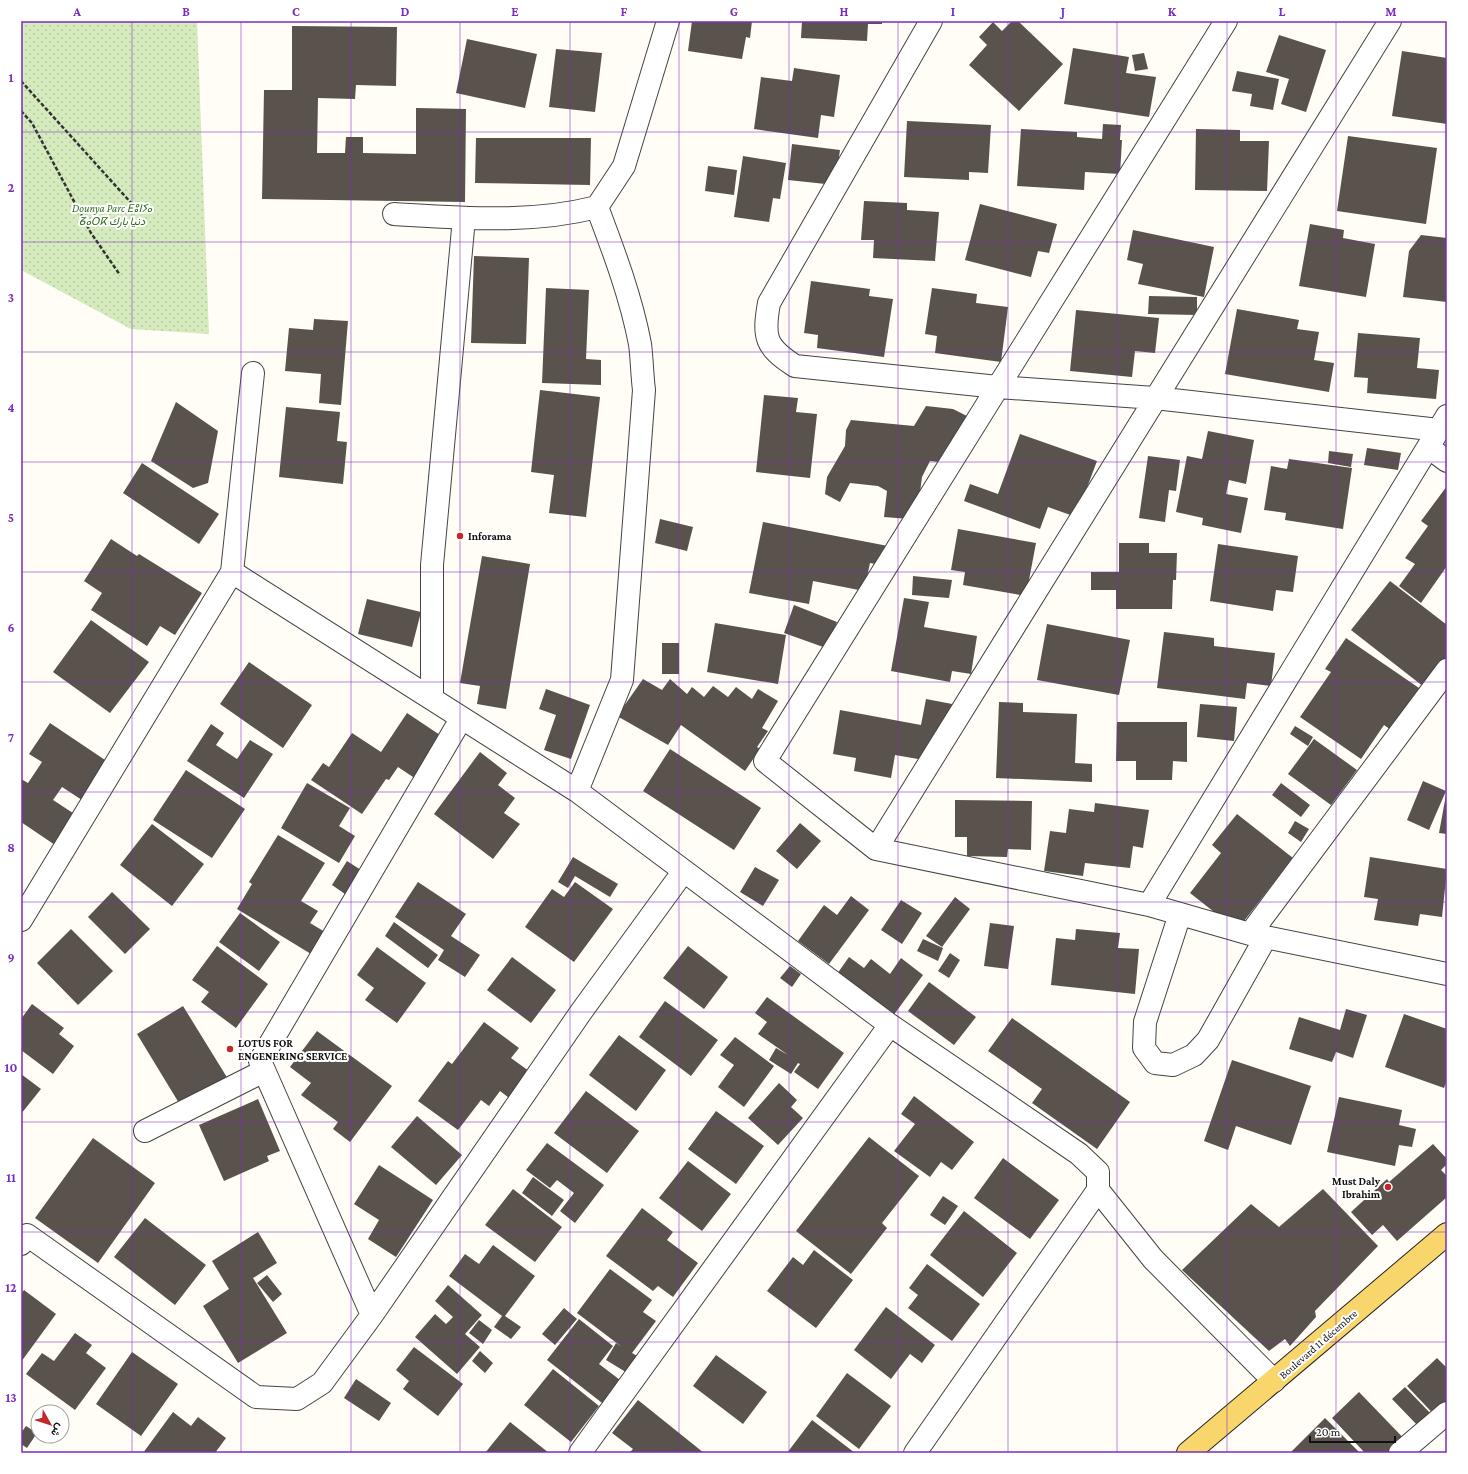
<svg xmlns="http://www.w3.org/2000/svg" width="1468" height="1474" viewBox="0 0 1468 1474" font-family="'Crimson Pro',Vazirmatn,'Noto Sans Tifinagh',serif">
<defs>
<pattern id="green-dots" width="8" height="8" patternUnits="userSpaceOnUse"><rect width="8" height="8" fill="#d5ebbd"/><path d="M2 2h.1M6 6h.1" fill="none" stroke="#b6c8a1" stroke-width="1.8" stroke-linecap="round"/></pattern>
</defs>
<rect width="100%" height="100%" fill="#fffdf5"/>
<path fill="url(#green-dots)" d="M21,21H197L209,334L131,329L21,270Z"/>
<path fill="#5a524d" d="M692,21H752L750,38L746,37L742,59L688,51Z
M802,21H882V24H868L867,41L801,38Z
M1012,21H1018L1063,64L1019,111L969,65L987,45L979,37L993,22L1002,31Z
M292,26L397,27L396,86L356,85L355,99L318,98L317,153H345L346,137H363V153L416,154V108L466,109L465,202L262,199L264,90H292Z
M1279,35L1326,50L1306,112L1281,104L1289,79L1266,72Z
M467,39L537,54L525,108L456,93Z
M1073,48L1129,57L1126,73L1156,77L1149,117L1064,104Z
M556,49L602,53L595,112L549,107Z
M1402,51L1447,58V124L1392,116Z
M1144,53L1148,69L1135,71L1132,55Z
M794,68L840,75L834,117L821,115L818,138L754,129L761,77L792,81Z
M1237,71L1279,79L1273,110L1250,106L1252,94L1232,91Z
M907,121L991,125L988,173L969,172V180L904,177Z
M1103,124L1121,125L1120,140H1122L1120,174L1085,172L1084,190L1017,186L1021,129L1077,132V137L1102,139Z
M1196,129L1240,130V141H1269L1267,191L1195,190Z
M1348,136L1437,148L1426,224L1337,211Z
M476,138H591L590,185L475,183Z
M792,144L840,150L835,185L788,180Z
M743,156L786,163L780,199L773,198L769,222L734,217Z
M708,166L737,170L734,195L705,191Z
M864,201L907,203V210L939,212L935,261L873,258L874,240H861Z
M980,204L1057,224L1049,253L1038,251L1031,277L965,260Z
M1310,224L1344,230L1343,238L1375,244L1366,297L1299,286Z
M1133,230L1214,247L1204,297L1138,284L1143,264L1127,260Z
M1421,235L1447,238V302L1403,297L1409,251Z
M474,256L529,258L526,344L471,343Z
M811,281L870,289L869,296L893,299L884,357L817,348L818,335L804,333Z
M546,288L589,290L586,359L601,360V385L542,383Z
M932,288L977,294L976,303L1008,307L1001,362L935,353L937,336L925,334Z
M1149,296L1197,297V315L1148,314Z
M1237,309L1299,320L1297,329L1319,332L1314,360L1334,363L1329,392L1225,374Z
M1076,310L1159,318L1155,353L1135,351L1132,377L1070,371Z
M314,319L348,321L341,405L319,403L321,374L285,371L289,328L313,330Z
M1358,333L1420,338L1417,368L1439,370L1436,399L1367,393L1368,378L1354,377Z
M540,390L600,397L586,517L549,513L554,475L531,472Z
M764,395L798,398L796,412L817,414L810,478L756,472Z
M176,402L218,431L208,483L193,488L151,461Z
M926,406L953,409L971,418L946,463L930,461L922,477L919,500L909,519L884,517L887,491L878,486L850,483L840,502L825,494L827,477L845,446L846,430L851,420L914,426Z
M286,407L340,412L337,441L347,442L343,484L279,477Z
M1208,431L1254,440L1246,484L1229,480L1226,494L1248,498L1241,533L1202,525L1203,518L1176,512L1187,456L1202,459Z
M1020,434L1097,461L1076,517L1048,507L1040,529L964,501L970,484L998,494Z
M1367,448L1401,453L1398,470L1364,465Z
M1329,451L1353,454L1351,467L1328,463Z
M1148,456L1180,460L1176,491L1169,490L1165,522L1139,518Z
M1289,459L1352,468L1343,529L1285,520L1286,513L1264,510L1271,466L1287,469Z
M142,463L219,514L199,544L123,493Z
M1447,486V566L1421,603L1399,586L1415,564L1405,558L1428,526L1421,521Z
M660,519L693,527L687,551L655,543Z
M763,522L888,546L885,566L870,563L864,591L813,581L809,604L749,593Z
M958,529L1036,543L1026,596L963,585L965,572L951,570Z
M111,539L137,556L139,554L202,593L175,635L160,626L147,646L91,610L102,593L84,581Z
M1119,543H1149V553H1177L1176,580H1173L1172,609H1116V590H1091V572H1119Z
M1218,544L1298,556L1293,592L1276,590L1273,611L1210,601Z
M482,556L530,564L506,709L477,704L480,686L460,683Z
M913,576L952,580L949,598L912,595Z
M1390,581L1447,625V657L1424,687L1351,630Z
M904,598L929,602L924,627L977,636L971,674L952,671L950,682L891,671Z
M367,599L421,612L412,647L358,634Z
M794,605L837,622L826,648L784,633Z
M91,620L149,662L110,713L53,672Z
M715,623L786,635L778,684L707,672Z
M1047,624L1130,640L1119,695L1037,680Z
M1164,632L1214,638V646L1275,653L1271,686L1247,683L1245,699L1157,688Z
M1346,638L1419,688L1391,730L1384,725L1361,759L1300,717L1331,672L1325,669Z
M662,643H679V674H662Z
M249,662L312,705L283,748L220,704Z
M643,679L662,690L670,679L687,694L692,687L704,697L713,686L728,697L736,687L752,699L758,689L778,701L762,728L768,731L757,747L760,749L745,771L681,725L668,745L617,716Z
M546,689L590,705L571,759L544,750L556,715L539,709Z
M926,699L952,704L941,763L895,755L891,778L854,771L856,758L833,754L840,710L921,725Z
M999,702L1023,703V712L1077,714L1075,763L1092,764V782L996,778Z
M1200,704L1237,707L1234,741L1197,737Z
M407,713L446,739L419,781L398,767L389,780L386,779L362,814L311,780L323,763L329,767L352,733L381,752Z
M1117,722H1187V762L1173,761L1172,780H1136V761H1116Z
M50,723L111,764L85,802L62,787L53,800L76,815L55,845L21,822V779L28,783L42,762L29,754Z
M211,724L224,733L216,745L237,759L250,740L273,754L244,798L187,761Z
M1295,726L1313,737L1308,746L1290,734Z
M1314,739L1357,770L1331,805L1288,774Z
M670,749L761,808L734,850L643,791Z
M480,752L507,773L498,785L515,798L504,813L520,824L493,859L434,814Z
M186,770L245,809L212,858L153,820Z
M1423,781L1446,791L1429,830L1407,820Z
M307,783L350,808L339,826L355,836L339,863L281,828Z
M1281,783L1310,805L1301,817L1272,795Z
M1446,795H1447V834L1439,833Z
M955,800L1032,801L1031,850L1008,849L1007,857L967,856V837H955Z
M1095,803L1149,810L1143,848L1133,846L1130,868L1085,863L1083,876L1044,871L1050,831L1066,833L1069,809L1094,812Z
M1237,814L1293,858L1237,930L1190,893L1221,853L1212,845Z
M1295,821L1309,829L1301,842L1288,833Z
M800,823L821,841L797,869L776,851Z
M152,824L204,864L172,906L120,865Z
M278,835L325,863L301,901L318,911L310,923L325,932L311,954L237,909L252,884L249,882Z
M573,857L618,884L610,897L575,876L568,888L558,882Z
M1370,857L1447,869L1442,917L1420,914L1418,926L1374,920L1378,899L1364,897Z
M347,861L361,870L345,894L332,885Z
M755,867L779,880L763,906L740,892Z
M418,882L466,914L451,936L480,955L465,977L438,960L444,950L395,917Z
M575,882L613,909L574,962L525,927L552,889L564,897Z
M112,892L150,929L125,954L88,917Z
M851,896L869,910L829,964L798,941L824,905L837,915Z
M955,897L970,909L942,947L926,936Z
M901,900L922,913L902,944L881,930Z
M240,913L280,942L259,971L219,942Z
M394,922L438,955L428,968L385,936Z
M990,923L1014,926L1008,969L984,966Z
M71,929L113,971L78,1005L37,963Z
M1076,929L1120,933L1118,948L1139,949L1135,994L1051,985L1056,938L1075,940Z
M923,939L943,948L938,961L917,951Z
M217,946L268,984L236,1028L201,1002L209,992L192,980Z
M688,946L728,977L704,1009L663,978Z
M377,947L426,983L397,1023L365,1000L374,988L357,975Z
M950,953L960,960L949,978L938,971Z
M512,957L556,990L531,1023L487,990Z
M849,957L864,968L871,959L890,974L901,958L923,975L893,1016L837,974Z
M790,966L801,974L792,987L780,978Z
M929,982L976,1017L954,1045L908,1011Z
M767,997L844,1053L818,1089L794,1072L800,1064L798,1063L791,1074L769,1060L776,1048L788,1055L758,1034L767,1022L755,1013Z
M665,1001L718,1040L691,1076L639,1037Z
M32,1004L64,1028L59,1034L74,1046L53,1074L21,1050V1019Z
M183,1006L228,1079L182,1108L137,1034Z
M1346,1009L1367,1015L1353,1058L1336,1052L1332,1062L1289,1049L1299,1017L1340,1030Z
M1404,1014L1447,1029V1080L1444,1088L1385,1067Z
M1012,1018L1130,1102L1097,1149L1032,1103L1042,1089L988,1051Z
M484,1022L519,1048L511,1058L533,1074L513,1101L500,1091L489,1106L481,1100L458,1130L418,1101L448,1061L452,1064Z
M317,1031L392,1086L350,1142L333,1129L338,1122L301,1095L311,1083L290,1067Z
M619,1035L666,1070L636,1111L589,1075Z
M735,1037L774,1066L744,1107L718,1087L734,1065L720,1055Z
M1232,1060L1311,1086L1291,1145L1236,1126L1228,1150L1204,1141Z
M21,1074L41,1089L21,1114Z
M779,1083L797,1100L791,1107L803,1118L778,1145L748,1118Z
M586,1091L639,1131L607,1173L554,1133Z
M914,1096L974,1142L952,1170L941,1162L930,1177L894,1151L915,1124L901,1114Z
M1339,1097L1402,1110L1399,1125L1416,1129L1412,1147L1399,1145L1395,1166L1327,1152Z
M258,1099L280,1151L267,1156L269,1161L224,1181L199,1125Z
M716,1111L764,1146L736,1184L688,1149Z
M417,1116L462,1155L436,1185L391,1147Z
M869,1137L919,1176L882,1223L887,1228L851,1274L796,1231Z
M93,1138L155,1183L98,1263L35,1218Z
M547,1143L604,1185L575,1223L560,1211L574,1193L557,1180L550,1188L526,1170Z
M1433,1144L1447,1159V1164L1441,1170L1447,1176V1197L1397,1241L1383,1225L1372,1235L1351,1212L1387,1179L1389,1182Z
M1003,1158L1059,1200L1030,1239L974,1198Z
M688,1161L731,1194L702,1231L659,1198Z
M379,1165L433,1200L396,1257L368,1239L379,1220L354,1204Z
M533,1177L564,1200L552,1216L522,1193Z
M513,1189L562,1227L535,1262L485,1225Z
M1323,1189L1378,1246L1315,1311L1316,1317L1290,1346L1285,1339L1269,1351L1182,1270L1251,1204L1279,1227Z
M943,1196L958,1206L945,1225L930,1215Z
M642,1208L673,1232L667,1240L698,1263L673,1297L658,1286L653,1291L606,1256Z
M964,1211L1017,1253L983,1297L930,1255Z
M145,1218L206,1265L175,1305L114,1257Z
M258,1232L277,1263L253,1278L287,1333L238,1363L203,1306L229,1289L212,1261Z
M493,1245L535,1276L505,1316L521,1327L511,1339L494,1327L502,1316L449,1276L465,1254L479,1264Z
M814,1250L853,1280L816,1328L767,1291L793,1257L803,1265Z
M927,1264L980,1304L952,1341L908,1308L918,1295L909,1288Z
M610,1269L652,1300L643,1312L656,1321L632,1353L639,1357L629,1374L606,1360L616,1343L622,1347L577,1313Z
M267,1275L282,1294L273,1302L257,1283Z
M448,1285L482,1315L465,1334L480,1347L457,1374L415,1337L435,1314L446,1324L453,1317L435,1301Z
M24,1290L56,1314L21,1362V1294Z
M886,1307L935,1345L922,1363L910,1354L891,1379L854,1350Z
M564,1308L577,1319L555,1345L542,1334Z
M579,1319L613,1346L599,1364L624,1383L606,1406L547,1360Z
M479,1320L492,1330L483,1344L469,1333Z
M75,1333L92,1345L86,1353L106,1368L75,1410L26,1374L42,1353L54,1361Z
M414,1347L463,1384L438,1416L403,1389L409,1381L396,1370Z
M480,1351L493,1363L485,1373L472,1361Z
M132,1352L178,1384L141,1436L96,1404Z
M716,1355L767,1392L743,1424L693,1386Z
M1437,1358L1447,1368V1418L1442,1423L1407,1386Z
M553,1369L599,1406L571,1442L524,1405Z
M847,1373L891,1406L859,1449L816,1416Z
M356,1379L391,1403L379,1421L344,1398Z
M1405,1387L1433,1416L1420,1428L1392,1399Z
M1359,1392L1414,1449L1411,1453H1365L1332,1418Z
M638,1400L704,1453H629L633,1449L612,1433Z
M173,1412L191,1426L198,1417L226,1438L215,1453H143Z
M1325,1418L1360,1453H1290Z
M812,1420L855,1453H787Z
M510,1422L549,1453H485Z
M26,1426L37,1433L27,1448L21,1444V1433Z"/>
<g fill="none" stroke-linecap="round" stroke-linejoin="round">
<g stroke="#444" stroke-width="24">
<path id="minor" d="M931,21L769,303C763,337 765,347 795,366L998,387L1155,398L1439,430
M1226,21L765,761L876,849L1149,905L1250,934L1447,974
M394,214C462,218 531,224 597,207L624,166L668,21
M1428,447L1447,461
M232,572L577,791L890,1025L1079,1154L1098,1172V1190L915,1453
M432,698V565L464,218
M577,791L622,680L644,390C642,375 642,359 640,344C631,297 614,252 597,207
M876,849L1390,21
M1149,905L1447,416
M1180,914L1145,1022L1144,1048L1155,1063L1173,1065L1194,1055L1208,1040L1266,937
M21,920L232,572L253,373
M1250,934L1447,670
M145,1131L264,1071
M1098,1190L1153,1259L1274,1381
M21,1244L27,1235L256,1397L297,1399L322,1383L372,1315L581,1012L683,872
M372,1315L260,1061L461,719
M580,1453L890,1025
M1400,1453L1447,1413"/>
</g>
<g stroke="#222" stroke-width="24">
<path id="major" d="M1188,1453L1447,1234"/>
</g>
<path stroke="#333" stroke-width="2.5" stroke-dasharray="4 2" stroke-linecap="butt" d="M21,81L133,205
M21,111L32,123L91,233L120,275"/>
<use href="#minor" stroke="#fff" stroke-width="22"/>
<use href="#major" stroke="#f9d66b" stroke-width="22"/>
</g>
<path fill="none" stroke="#7b2cbf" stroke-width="1" stroke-opacity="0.55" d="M132,21V1453M241,21V1453M351,21V1453M460,21V1453M570,21V1453M679,21V1453M789,21V1453M898,21V1453M1008,21V1453M1117,21V1453M1227,21V1453M1336,21V1453M21,132H1447M21,242H1447M21,352H1447M21,462H1447M21,572H1447M21,682H1447M21,792H1447M21,902H1447M21,1012H1447M21,1122H1447M21,1232H1447M21,1342H1447"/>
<g fill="#c4262e" stroke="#fff" stroke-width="1.5">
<circle cx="460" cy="536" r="4"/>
<circle cx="230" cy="1049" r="4"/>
<circle cx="1388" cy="1187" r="4"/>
</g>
<g text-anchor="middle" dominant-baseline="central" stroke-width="4" stroke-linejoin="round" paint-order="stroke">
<g font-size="11" font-style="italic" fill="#2f6b1f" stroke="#fff">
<text x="112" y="208">Dounya Parc ⴹⵓⵏⵢⴰ<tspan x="112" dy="13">ⵒⴰⵔⴽ دنيا بارك</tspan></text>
</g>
<g font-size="11" font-weight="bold" fill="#111" stroke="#fff" text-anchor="start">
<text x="468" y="536">Inforama</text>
<text x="238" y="1043">LOTUS FOR<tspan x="238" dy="13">ENGENERING SERVICE</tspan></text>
<text x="1380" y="1181" text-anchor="end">Must Daly<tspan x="1380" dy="13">Ibrahim</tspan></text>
</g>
<g font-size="11" fill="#111" stroke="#fff">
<text transform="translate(1318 1344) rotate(-41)">Boulevard 11 décembre</text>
</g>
</g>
<rect width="1468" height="1474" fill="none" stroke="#ffffff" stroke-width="44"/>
<g transform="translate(50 1424) rotate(129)"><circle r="19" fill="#ffffff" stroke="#a0a0a0"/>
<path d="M0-3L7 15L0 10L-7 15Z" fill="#c4262e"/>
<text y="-6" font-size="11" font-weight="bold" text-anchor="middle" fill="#111111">ش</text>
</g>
<path d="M1310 1436v6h85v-6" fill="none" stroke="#111111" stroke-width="2"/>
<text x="1316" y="1436" font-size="12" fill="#111111" stroke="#ffffff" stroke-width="3" paint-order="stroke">20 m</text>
<rect x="22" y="22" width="1424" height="1430" fill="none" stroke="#7b2cbf" stroke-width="1.5"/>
<g font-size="13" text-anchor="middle" font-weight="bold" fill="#7b2cbf">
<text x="77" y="16">A</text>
<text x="186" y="16">B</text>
<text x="296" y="16">C</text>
<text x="405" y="16">D</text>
<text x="515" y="16">E</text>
<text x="624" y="16">F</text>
<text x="734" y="16">G</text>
<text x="844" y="16">H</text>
<text x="953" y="16">I</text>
<text x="1063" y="16">J</text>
<text x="1172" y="16">K</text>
<text x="1282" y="16">L</text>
<text x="1391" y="16">M</text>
<text x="11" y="82">1</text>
<text x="11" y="192">2</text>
<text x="11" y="302">3</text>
<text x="11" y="412">4</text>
<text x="11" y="522">5</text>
<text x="11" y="632">6</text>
<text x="11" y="742">7</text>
<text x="11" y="852">8</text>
<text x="11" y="962">9</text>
<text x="11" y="1072">10</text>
<text x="11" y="1182">11</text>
<text x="11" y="1292">12</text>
<text x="11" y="1402">13</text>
</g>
</svg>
